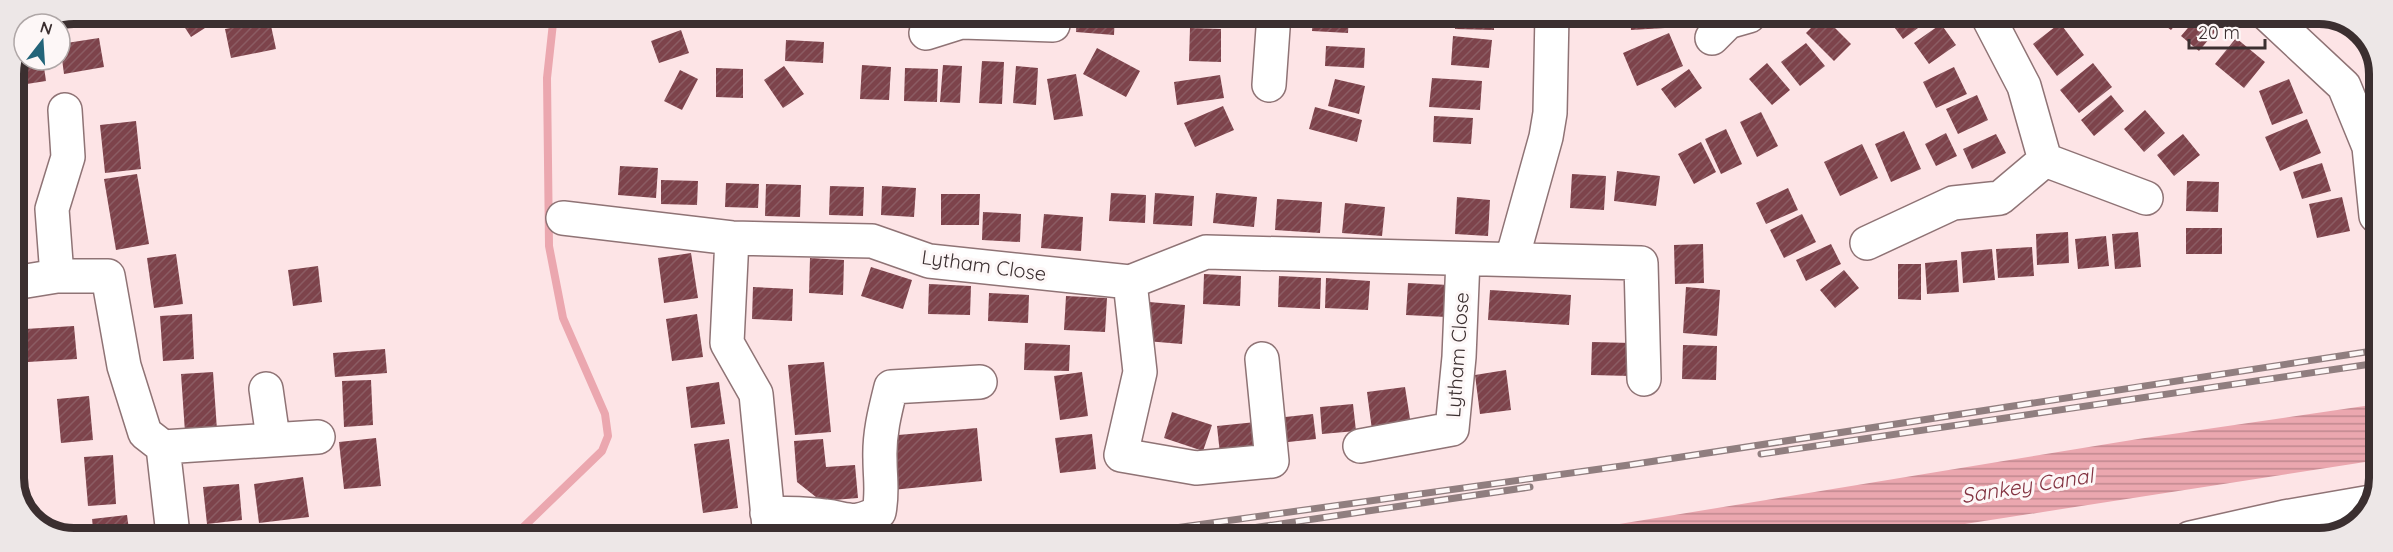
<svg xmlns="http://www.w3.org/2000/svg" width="2393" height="552" viewBox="0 0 2393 552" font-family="Quicksand,sans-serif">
<defs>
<pattern id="water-rules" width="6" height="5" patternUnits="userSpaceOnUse" patternTransform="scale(1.5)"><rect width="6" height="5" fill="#eba7af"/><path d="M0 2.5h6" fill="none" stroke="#c0888f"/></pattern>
<pattern id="building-hatch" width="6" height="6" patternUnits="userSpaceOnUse" patternTransform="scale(1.5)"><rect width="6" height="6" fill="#7d434b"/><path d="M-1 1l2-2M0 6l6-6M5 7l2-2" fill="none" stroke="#8b5c63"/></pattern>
</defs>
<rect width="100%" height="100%" fill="#fde4e6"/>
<path fill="url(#water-rules)" d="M2378,404V460L1875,538H1534L2138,439Z"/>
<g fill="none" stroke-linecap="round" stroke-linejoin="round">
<path stroke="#eba7af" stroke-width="8" d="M512,538L602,451L608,436L605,414L563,318L549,246L547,78L554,14"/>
</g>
<path fill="url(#building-hatch)" d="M176,14H216L219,19L191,37Z
M636,14H676L675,24L635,22Z
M788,14H825V22H789Z
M1077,14H1115L1114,35L1076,32Z
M1194,14H1227L1226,25L1193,23Z
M1313,14H1349L1348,33L1312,31Z
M1455,14H1494V30L1455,29Z
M1630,14H1664L1665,28L1631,30Z
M1897,15H1931L1933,17L1903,39L1889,20Z
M2030,15H2049L2038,24Z
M2158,15H2184L2171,30L2155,18Z
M2199,15H2207L2220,26L2199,51L2181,36Z
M1823,16L1851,44L1834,61L1806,33Z
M270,21L276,49L231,58L225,29Z
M2060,23L2084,55L2057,76L2033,44Z
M1941,24L1956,45L1929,64L1914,43Z
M1190,28L1221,29V62L1189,61Z
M681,30L689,53L659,63L651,41Z
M1669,33L1683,66L1637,86L1623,53Z
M1453,36L1492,40L1489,68L1451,65Z
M99,38L104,67L64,74L60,44Z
M2236,38L2265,62L2244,88L2215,64Z
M786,40L824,42L823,63L785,61Z
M1806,43L1825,66L1800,86L1781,62Z
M1326,46L1365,48L1364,68L1325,66Z
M1097,48L1140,71L1126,97L1083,74Z
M24,49V60H43L46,81L14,86V74Z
M982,61L1004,62L1002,104L979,103Z
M1767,63L1790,90L1772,105L1749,79Z
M2093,63L2112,87L2079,113L2060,90Z
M862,65L891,67L889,100L860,99Z
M943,65L962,66L960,103L940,102Z
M784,66L804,94L783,108L764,80Z
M1016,66L1038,68L1036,105L1013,103Z
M1954,67L1967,94L1936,108L1923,82Z
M716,68L743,69V98L716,97Z
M905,68L938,69L937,102L904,101Z
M1689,69L1702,88L1675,108L1661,89Z
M680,70L698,79L682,110L664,101Z
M1076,74L1083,116L1054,120L1047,79Z
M1220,75L1224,98L1177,105L1174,82Z
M1432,78L1482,81L1480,110L1429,107Z
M1335,79L1365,86L1359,114L1328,106Z
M2289,79L2303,113L2272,125L2259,91Z
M1977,95L1988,120L1958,134L1946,109Z
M2111,95L2124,111L2094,136L2081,120Z
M1223,106L1234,130L1195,147L1184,123Z
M1315,107L1362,120L1357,142L1309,129Z
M2145,110L2165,133L2144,152L2124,129Z
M1761,112L1778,146L1757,157L1740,122Z
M1434,116L1473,118L1471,144L1433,142Z
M2307,119L2321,153L2280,171L2265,137Z
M136,121L141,169L105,173L100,125Z
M1726,129L1742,164L1721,174L1705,139Z
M1904,131L1921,169L1891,182L1875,144Z
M1946,133L1957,156L1936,166L1925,144Z
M1996,134L2006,153L1972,169L1963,149Z
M2183,134L2200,155L2174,176L2157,155Z
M1701,142L1716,172L1694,184L1678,154Z
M1862,144L1878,178L1840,196L1824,162Z
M21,147L24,174L14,175V148Z
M2322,163L2331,191L2302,199L2293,172Z
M620,166L658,168L656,198L618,195Z
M1617,171L1660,176L1656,206L1614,201Z
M137,174L149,244L116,250L104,179Z
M1572,174L1606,176L1604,210L1570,208Z
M661,180L698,181L697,205L661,204Z
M2187,181L2219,182L2218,212L2186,211Z
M726,183L759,184L758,208L725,207Z
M766,184L801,185L800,217L765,216Z
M830,186L864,187L863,216L829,215Z
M882,186L916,188L914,217L881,215Z
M1788,188L1798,210L1766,224L1756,203Z
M1111,193L1146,195L1145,223L1109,221Z
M1155,193L1194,196L1192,226L1153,224Z
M1216,193L1257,197L1254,227L1213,223Z
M941,194H980L979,225H941Z
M1457,197L1490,200L1488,236L1455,234Z
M2342,197L2350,231L2317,238L2309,204Z
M1277,199L1322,202L1320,233L1275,230Z
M1345,203L1385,207L1382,236L1342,233Z
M983,212L1021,214L1020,242L982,240Z
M1044,214L1083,217L1081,251L1041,248Z
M1802,214L1816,242L1784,258L1770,230Z
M2186,228H2222V254H2186Z
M2068,232L2069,263L2037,265L2036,234Z
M2138,232L2141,267L2115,269L2112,234Z
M2106,236L2109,266L2078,269L2075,239Z
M1703,244L1704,283L1675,284L1674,245Z
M1831,244L1841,264L1806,281L1796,260Z
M2032,247L2034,276L1998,278L1996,249Z
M1992,249L1995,280L1963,283L1961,252Z
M691,253L698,298L664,303L658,258Z
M176,254L183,304L154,308L147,258Z
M810,258L844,260L843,295L809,293Z
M1957,260L1959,292L1927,294L1925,263Z
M1898,264H1921V300L1898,299Z
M318,266L322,302L293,306L288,270Z
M871,267L912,280L903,309L861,296Z
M1844,270L1859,288L1835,308L1820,290Z
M1204,274L1241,276L1240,306L1203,304Z
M1279,276L1321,278L1320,309L1278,307Z
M1326,278L1370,281L1368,310L1325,308Z
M1408,283L1449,285L1447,317L1406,315Z
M929,284L971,286L970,315L928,314Z
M753,287L793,289L792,321L752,319Z
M1686,287L1720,290L1717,336L1683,333Z
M1490,290L1571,295L1569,325L1488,320Z
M989,293L1029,295L1028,323L988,321Z
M1066,296L1107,298L1105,332L1064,330Z
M1149,302L1185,305L1182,344L1146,341Z
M192,314L194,359L163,361L160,316Z
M697,314L703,357L672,361L666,319Z
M74,326L77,359L28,362L25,329Z
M1592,342L1632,343L1631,376L1591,375Z
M1025,343L1070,345L1069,371L1024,370Z
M1683,345L1717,346L1716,380L1682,379Z
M385,349L387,373L335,377L333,353Z
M824,362L831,432L795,435L788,365Z
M1506,370L1511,410L1480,414L1475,375Z
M213,372L217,430L185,432L181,374Z
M1082,372L1088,416L1060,420L1054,376Z
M371,380L373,425L344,427L342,381Z
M719,382L725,424L691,428L686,387Z
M1405,387L1411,425L1372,430L1367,392Z
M89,396L93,440L61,443L57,399Z
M1353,404L1356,431L1322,434L1320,407Z
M1172,412L1212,425L1203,451L1164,438Z
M1313,414L1316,439L1279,443L1276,418Z
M1256,422L1258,450L1220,454L1217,426Z
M977,428L982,481L892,490L887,436Z
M1092,434L1096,469L1060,473L1055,438Z
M376,438L381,486L344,489L339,442Z
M729,439L738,508L703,513L694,444Z
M823,439L826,467L855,465L858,498L821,501L797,482L794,441Z
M113,455L116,504L88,506L84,457Z
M303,477L309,517L259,523L254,484Z
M239,484L242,520L207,524L203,487Z
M127,515L130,537H94L92,519Z"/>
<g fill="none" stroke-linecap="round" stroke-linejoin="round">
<g stroke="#8f7375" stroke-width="36">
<path id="minor" d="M1987,15L2024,86L2045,160
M2268,15L2344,86L2369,147L2376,216
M926,33L961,22L1053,25
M1712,38L1728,22L1749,16
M1269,85L1274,14
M563,218L732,238L872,241L929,261L1130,282L1206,252L1641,263L1644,379
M732,238L727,343L756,394L769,527
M1867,243L1953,203L2000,198L2045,160L2146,198
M1512,259L1546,137L1550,113L1552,14
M57,276L52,209L68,157L65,110
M1130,282L1140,372L1121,455L1196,468L1272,461L1262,359
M14,283L57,276H108L124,366L145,433L163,447L172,526
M266,389L273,438
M1360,446L1452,429L1459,357L1463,259
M163,447L318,437
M767,513C786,514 806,513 825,516C850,519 854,526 879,512C883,492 880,479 880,459C879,434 885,411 891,387L980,382
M2190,538L2284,517L2371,502"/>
</g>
<use href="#minor" stroke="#fff" stroke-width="33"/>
<g stroke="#907e7f" stroke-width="7">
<path id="rail" d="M1761,454L2378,363
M1103,538L1629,465L2379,350
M1185,538L1530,487"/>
</g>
<use href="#rail" stroke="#fdf7f7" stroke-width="4.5" stroke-dasharray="14" stroke-linecap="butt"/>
</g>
<g text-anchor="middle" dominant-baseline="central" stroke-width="6" stroke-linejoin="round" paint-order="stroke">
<g font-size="20" fill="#3b2f30" stroke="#fdf7f7">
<text transform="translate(984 265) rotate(8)">Lytham Close</text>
<text transform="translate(1457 355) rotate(-86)">Lytham Close</text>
</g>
<g font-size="21" font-style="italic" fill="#833341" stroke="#fdf7f7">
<text transform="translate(2027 485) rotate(-9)">Sankey Canal</text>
</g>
</g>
<path d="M0 0H2393V552H0ZM74 24H2319A50 50 0 0 1 2369 74V478A50 50 0 0 1 2319 528H74A50 50 0 0 1 24 478V74A50 50 0 0 1 74 24Z" fill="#ede7e7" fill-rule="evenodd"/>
<path fill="none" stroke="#3b2f30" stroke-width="8" d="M74 24H2319A50 50 0 0 1 2369 74V478A50 50 0 0 1 2319 528H74A50 50 0 0 1 24 478V74A50 50 0 0 1 74 24Z"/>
<g transform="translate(42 42) rotate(17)"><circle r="28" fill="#fdf7f7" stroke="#afa7a7" stroke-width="1.5"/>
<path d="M0-4.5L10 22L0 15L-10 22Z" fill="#236479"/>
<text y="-9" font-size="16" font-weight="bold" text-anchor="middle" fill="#3b2f30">N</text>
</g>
<path d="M2189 39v9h76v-9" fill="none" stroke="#3b2f30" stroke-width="3"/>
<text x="2198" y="39" font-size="18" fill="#3b2f30" stroke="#fdf7f7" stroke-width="4.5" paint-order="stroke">20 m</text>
</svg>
